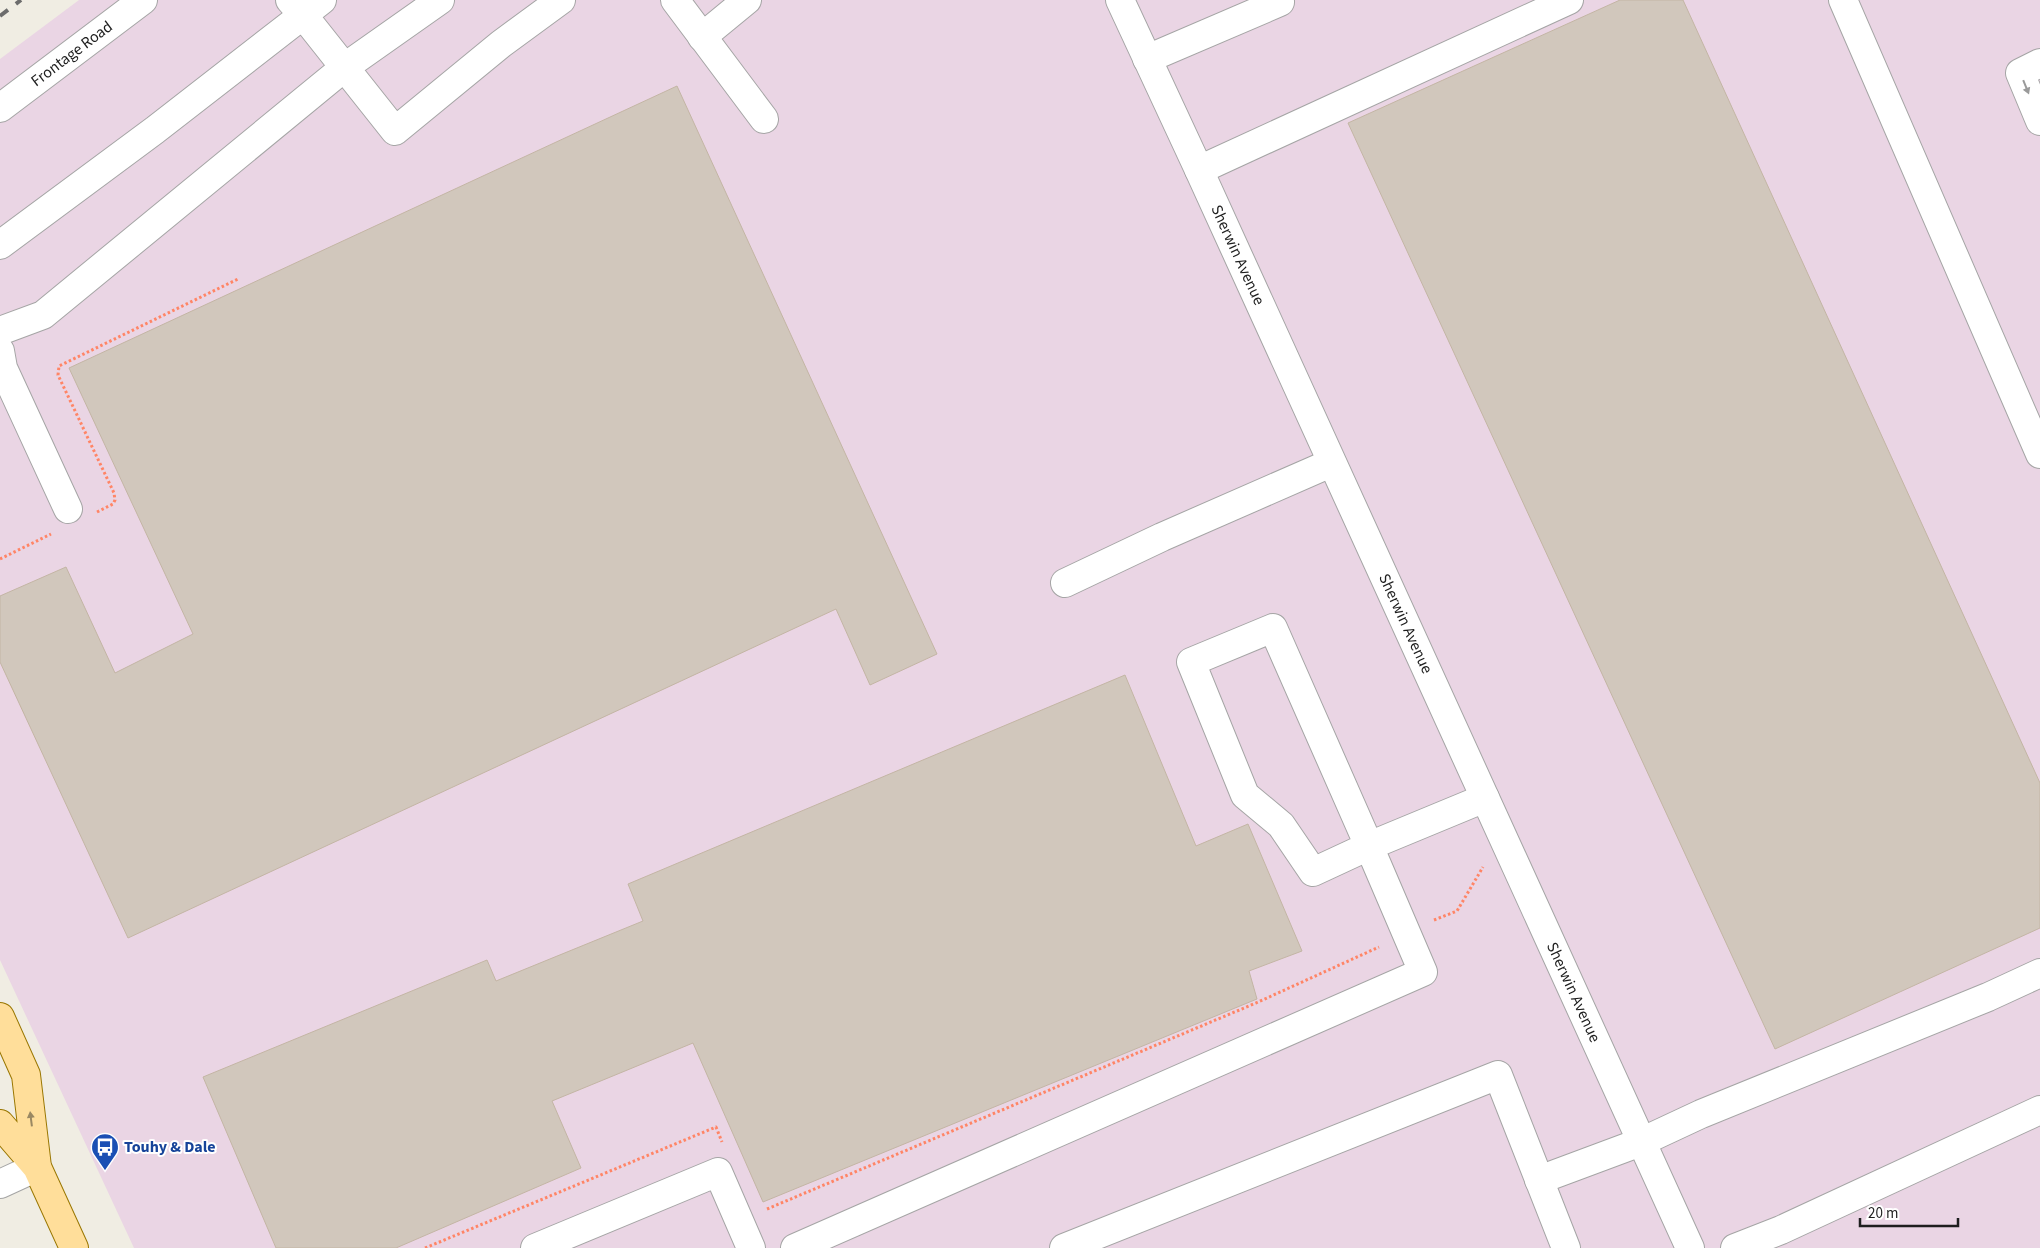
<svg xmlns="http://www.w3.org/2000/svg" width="2040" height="1248" viewBox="0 0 2040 1248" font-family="'Source Sans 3',sans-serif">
<rect width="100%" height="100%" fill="#f0ede3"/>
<path fill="#ead5e4" d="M79,0H2040V1248H134L0,960V59Z"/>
<path fill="#d1c7bc" stroke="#c3b5a4" d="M1620,0H1683L2040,783V928L1775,1049L1348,123Z
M677,86L937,654L870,685L836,609L128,938L0,662V596L66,567L115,673L193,634L69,368Z
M1125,675L1196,846L1248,824L1302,951L1249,971L1257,999L763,1202L693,1043L552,1101L581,1168L396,1248H276L203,1077L487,960L496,981L643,921L628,884Z"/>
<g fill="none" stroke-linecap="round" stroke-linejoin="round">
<g stroke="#a5a5a5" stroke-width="30">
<g id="minor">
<path d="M290,0L303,15L322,0"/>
<path d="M675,0L764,119"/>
<path id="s1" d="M1120,0L1199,170L1690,1248"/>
<path d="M1843,0L2040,454"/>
<path d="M702,37L747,0"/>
<path d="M1147,59L1280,2L1279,0"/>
<path d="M2040,63L2020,73L2040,121"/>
<path id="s2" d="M0,108L143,0"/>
<path d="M1199,170L1569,0"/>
<path d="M0,245L155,130L303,15L395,131L501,44L561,0"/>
<path d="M0,331L43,315L345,67L440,0"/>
<path d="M0,351L3,368L68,509"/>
<path d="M1065,583L1162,537L1331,463"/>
<path d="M1273,628L1369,846L1313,872L1281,825L1245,795L1191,662Z"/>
<path d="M1539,1180L1641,1142L1701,1114L1988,997L2040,973"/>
<path d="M0,1184L37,1167"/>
<path d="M535,1248L718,1172L751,1248"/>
<path d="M795,1248L1423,972L1369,846L1485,798"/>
<path d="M1064,1248L1498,1075L1566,1248"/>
<path d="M1735,1248L1781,1230L2040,1110"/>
</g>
</g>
<g stroke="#997600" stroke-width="30">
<path id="major" d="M0,1017L26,1075L37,1167
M0,1124L37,1167L74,1248"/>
</g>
<path stroke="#ff8566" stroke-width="3" stroke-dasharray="2.5 2.5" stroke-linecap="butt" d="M97,512L113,504L115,500L114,493L58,375L59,366L238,279
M0,559L51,534
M1434,920L1457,911L1483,867
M767,1209L1256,1003L1379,947
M425,1248L716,1127L722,1142"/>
<use href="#minor" stroke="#fff" stroke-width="28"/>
<use href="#major" stroke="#ffde9a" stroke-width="28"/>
<path stroke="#6c6c6c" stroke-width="4" stroke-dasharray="10 10" stroke-linecap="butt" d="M0,16L21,0"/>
</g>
<defs><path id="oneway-solid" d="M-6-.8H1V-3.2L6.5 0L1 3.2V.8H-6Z" transform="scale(1.25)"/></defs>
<use fill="#9a9a9a" href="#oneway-solid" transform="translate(2026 87) rotate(68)"/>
<use fill="#9a8862" href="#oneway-solid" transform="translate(31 1119) rotate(-97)"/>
<defs>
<g id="bus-pin" transform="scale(1.4375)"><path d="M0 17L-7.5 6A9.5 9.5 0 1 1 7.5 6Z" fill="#1a4fb4" stroke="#fff"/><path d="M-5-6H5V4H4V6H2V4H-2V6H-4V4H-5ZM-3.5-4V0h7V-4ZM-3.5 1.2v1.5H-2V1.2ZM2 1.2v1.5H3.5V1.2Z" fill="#fff"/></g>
</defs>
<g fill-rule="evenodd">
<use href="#bus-pin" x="105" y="1147"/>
</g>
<g text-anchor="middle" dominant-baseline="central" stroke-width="4" stroke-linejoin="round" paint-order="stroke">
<g font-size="16" fill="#1e1e1e" stroke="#fff">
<text stroke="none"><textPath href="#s2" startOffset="90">Frontage Road</textPath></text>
<text stroke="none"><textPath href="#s1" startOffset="281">Sherwin Avenue</textPath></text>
<text stroke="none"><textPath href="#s1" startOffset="686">Sherwin Avenue</textPath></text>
<text stroke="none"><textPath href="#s1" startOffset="1091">Sherwin Avenue</textPath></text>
</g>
<g font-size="16" font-weight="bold" fill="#164399" stroke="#fff" text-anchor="start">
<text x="124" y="1147">Touhy &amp; Dale</text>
</g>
</g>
<path d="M1860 1218v8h98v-8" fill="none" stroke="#1e1e1e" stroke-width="2.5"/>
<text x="1868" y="1218" font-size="15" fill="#1e1e1e" stroke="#ffffff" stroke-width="4" paint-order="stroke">20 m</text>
</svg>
